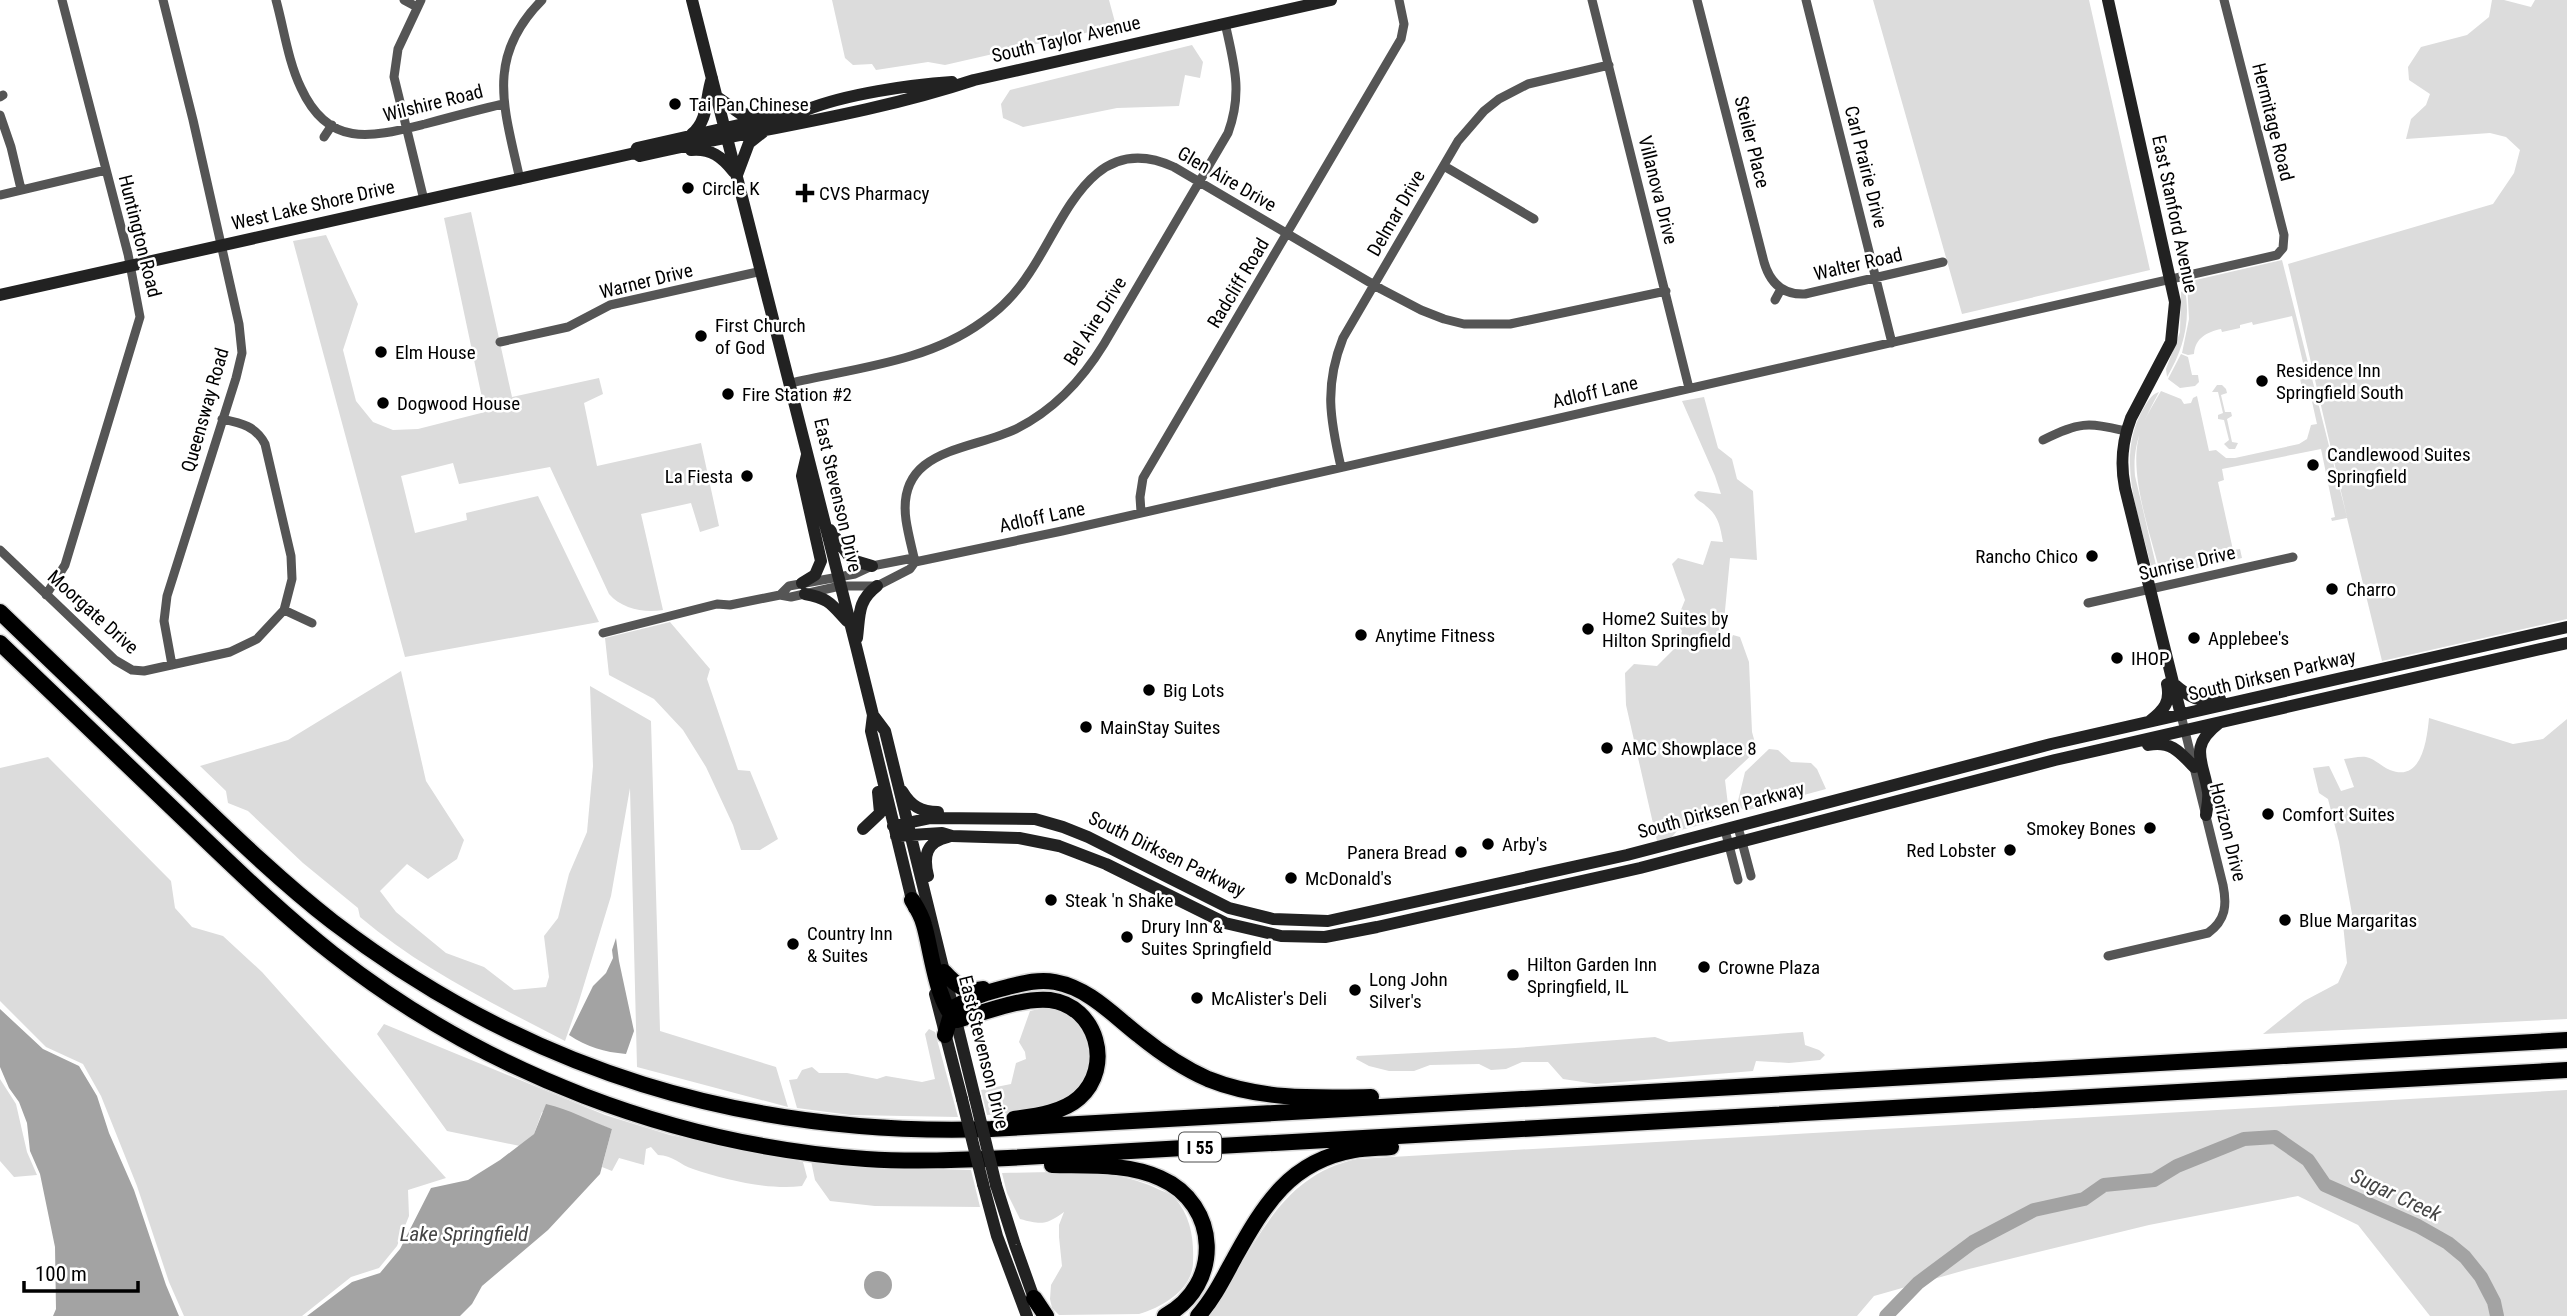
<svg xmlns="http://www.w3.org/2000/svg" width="2567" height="1316" viewBox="0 0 2567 1316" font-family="'Roboto Condensed',sans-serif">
<rect width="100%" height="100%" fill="#fff"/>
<path fill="#dcdcdc" d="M832,0H1109L1116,26L945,65L928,62L876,70L872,64L853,65L845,58Z
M1873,0H2089L2150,270L1962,314Z
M2492,0H2504L2531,7L2535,0H2567V619L2382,661L2347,518L2332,521L2331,518L2335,517L2321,449L2222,469L2224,480L2218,482L2233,550L2240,549L2242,558L2161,576C2152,539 2130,479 2138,441C2141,423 2152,407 2161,391L2181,399L2184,404L2191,403L2193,398L2197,396L2209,451L2216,450L2226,458H2235L2299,444L2307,439L2311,425L2317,424L2309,388H2302L2299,374L2305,371L2292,316L2253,325L2252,322L2240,325V328L2222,332L2221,329C2207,332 2195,338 2194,354L2188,355L2182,353L2189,319L2187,282L2282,260L2347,517L2288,264L2493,204L2514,173L2520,150L2506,137L2490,133L2406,139L2411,119L2426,105L2430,94L2409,80L2408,67L2421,47L2467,35L2489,17Z
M1192,45L1203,62L1200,78L1185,75L1179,106L1117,108L1023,127L1003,118L1001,104L1010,90Z
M471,212L512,397L599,378L603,394L584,403L597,466L701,443L719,526L700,532L691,503L641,514L663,610C644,613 622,609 609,594L550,467L459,484L453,463L401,476L415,533L467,520L466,513L538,496L599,622L405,657L293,241L326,235L358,304L343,350L356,401L373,422L393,430L418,429L485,412L444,218Z
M2185,290C2191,322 2183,350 2167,377L2166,369L2180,332L2181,292Z
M2181,354L2188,357L2192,375H2198L2199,382L2195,386L2180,388L2168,379Z
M2217,385H2222L2226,389L2227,393L2221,395L2225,412H2231L2232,416L2227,419L2232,442L2238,443L2235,449H2229L2224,444L2229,440L2224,420L2218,419V415L2223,413L2218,392H2212Z
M2159,392C2144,420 2132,443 2135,476L2159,578L2152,570C2140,518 2115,461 2142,411C2147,403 2150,395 2159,392Z
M1704,397L1718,448L1732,459L1737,479L1753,491L1757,560L1730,558L1722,642L1729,644L1733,635L1740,637L1749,662L1752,732L1757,750L1725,780L1728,805L1712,822L1677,831L1671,838L1657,841L1626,705L1625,673L1634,664L1657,666L1677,646L1682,631L1676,622L1685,600L1672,564L1678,558L1703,565L1711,541L1723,542C1720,527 1719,516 1706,506C1701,501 1697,501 1694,495L1698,491L1721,494L1715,476L1682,401Z
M670,622L710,669L707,679L738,770L750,771L778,839L760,850H741L733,825L706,767L683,730L654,699L609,675L605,638Z
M401,671L426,781L464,840L457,859L428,879L407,864L380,891L396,912L446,953L484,967L514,990L546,987L549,977L544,936L558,918L569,874L587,832L593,766L590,686L651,721L660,1031L776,1067L788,1107L637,1067L630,788L611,896L579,1001L565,1041C494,1004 421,969 360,917L358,908L303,863L248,811L228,803L226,791L200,766L288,740Z
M2429,718L2513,744L2543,739L2567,719V1019L2263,1034L2304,1001L2338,983L2347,963L2343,924L2352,914L2339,842L2328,799L2319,793L2313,768L2329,766L2341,791L2354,787L2344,759C2350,759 2359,756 2366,757C2374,758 2382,767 2390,770C2422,783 2427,739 2429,718Z
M1769,749L1778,750L1791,762L1811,763L1817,769L1826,789L1745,811L1737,805L1745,772Z
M48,757L171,881L175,908L192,927L223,936L262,972L446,1178L408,1190L409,1216L397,1246L379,1268L351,1277L302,1316H184L169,1282L137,1186L101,1096L83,1064L46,1047L0,1001V768Z
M1048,1007C1057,1010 1070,1013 1076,1022C1093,1041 1094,1079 1071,1095C1048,1111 1015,1112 987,1115L981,1090L1011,1084L1016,1063L1026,1059L1025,1052L1019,1042L1030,1011Z
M384,1024L605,1115L670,1135L803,1162L807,1177L802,1186C767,1190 726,1180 693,1169C680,1165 673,1155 658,1155L651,1147L646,1149L644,1165L619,1158L612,1171L602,1167L612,1129L586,1120L542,1112L534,1134L520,1146L447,1131L377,1034Z
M929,1029L935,1032L958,1117L850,1115L797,1108L789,1080L797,1079L802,1070L812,1067L819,1073H847L877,1079L886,1076L922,1082L935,1079L925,1034Z
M1803,1032L1805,1045L1819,1050L1825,1055L1820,1060L1789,1063L1756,1061L1753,1071L1596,1084L1563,1079L1548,1062H1522L1506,1069L1491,1070L1479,1064L1430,1065L1414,1071H1389L1369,1066L1356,1059L1357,1056L1515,1048L1655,1037L1669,1042Z
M0,1079L16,1104L27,1152L37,1175L14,1177L0,1161Z
M2567,1090V1316H2430L2358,1225L2298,1196L2149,1225L1969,1269L1874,1296L1857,1316H1208C1254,1255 1273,1177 1357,1159Z
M811,1161L893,1169L971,1170L980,1207L875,1206L830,1201L815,1180Z
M1002,1173C1055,1173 1112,1166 1160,1190C1165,1192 1171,1194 1174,1197C1191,1216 1194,1239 1193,1262C1193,1289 1163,1307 1139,1314L1059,1315L1052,1308L1050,1299L1051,1285L1062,1266L1059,1237V1225L1064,1212C1046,1225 1042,1225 1020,1219L1007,1193Z"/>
<path fill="#a3a3a3" d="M616,938L619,961L634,1031L626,1054C604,1052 587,1047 569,1035L593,986L606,973L613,958L612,950Z
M0,1009L43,1049L79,1066L97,1096L109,1133L134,1190L166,1285L179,1316H53L56,1309L55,1247L40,1174L30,1151L27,1123L19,1102L9,1088L0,1067Z
M546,1104C569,1109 590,1121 612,1129L600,1174L548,1230L482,1286L472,1304L460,1316H307L352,1282L380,1273L400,1249L431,1188L468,1180L500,1160L534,1134Z
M864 1285a14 14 0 1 1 28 0a14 14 0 1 1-28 0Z"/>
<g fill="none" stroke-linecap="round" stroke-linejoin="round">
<path stroke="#a3a3a3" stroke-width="14" d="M1886,1316L1918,1283L1973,1242L2034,1210L2084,1199L2104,1185L2154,1180L2177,1166L2244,1139L2275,1137L2308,1160L2325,1185L2418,1226L2448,1243L2465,1257L2481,1277L2494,1302L2497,1316"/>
<g stroke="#dbdbdb" stroke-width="19">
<path id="highway" d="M0,612C60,670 121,728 181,785C230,832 279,880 333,922C528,1071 745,1137 991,1129L2567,1040
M0,643C63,703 126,763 188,823C235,868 282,914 333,954C485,1073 673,1145 866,1159C913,1162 961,1160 1008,1158L2567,1070
M912,900C917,908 922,916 924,925C931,948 937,1007 957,1020C983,1013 1023,997 1050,1000C1097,1006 1114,1067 1079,1098C1062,1113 1035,1116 1014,1119
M944,972C956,985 965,993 983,989
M945,1035L953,1008C971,997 988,992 1008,987C1024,983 1039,979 1055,982C1089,988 1114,1016 1140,1036C1161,1053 1183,1068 1208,1079C1260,1100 1315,1098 1371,1097
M1052,1165C1087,1166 1127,1163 1160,1178C1220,1204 1223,1285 1165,1316
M1034,1298L1046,1316
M1198,1316C1214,1298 1224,1277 1235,1257C1264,1205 1290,1161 1354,1150C1366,1148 1379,1148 1391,1147"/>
</g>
<path stroke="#555" stroke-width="9" d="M163,0L193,120L239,324L242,353L236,378L167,596L164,621L172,665
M276,0C284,29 288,61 301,88C329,149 372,137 425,124C451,117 477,110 503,104
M404,0L417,7
M421,0L398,49L394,77L424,200
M1592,0L1689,388
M1697,0L1764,262C1770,283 1783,295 1805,294L1943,262
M1806,0L1892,343
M0,97L3,95
M0,115L11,147L21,189
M324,137L332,125
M1444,166L1534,219
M520,180C505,110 484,58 542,0
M0,195L106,170
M1775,300L1781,289
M500,342L568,327L610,305L762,271
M791,383C855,368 927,362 982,322C1001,309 1018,291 1030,272C1065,220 1092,129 1174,167L1381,289L1421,310L1444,319L1464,324H1510L1666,291
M2043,440C2080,422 2086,422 2126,431
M1341,467C1330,419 1324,386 1343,338L1458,141L1484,111L1499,99L1528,84L1609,65
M1141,512L1140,497L1143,478L1401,39L1404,24L1399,0
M0,550L115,660L132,670L144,671L230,652L257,639L284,610L292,579L291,556L265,444C256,426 241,423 222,419
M915,562C912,548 908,534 906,520C896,448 970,451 1016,429C1054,410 1082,380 1104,344L1228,133C1243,92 1234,64 1225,23
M46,595L65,565L140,317L128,254L62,0
M780,595L789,586L855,574L872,566L908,559L915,562L1062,531L2277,255L2283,248L2284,235L2224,0
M2088,603L2293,557
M284,610L312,623
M603,633L717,604L730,605L780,595L791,597L840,586H877L910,569L915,562
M1738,827L1751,876
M1725,830L1738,880
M2108,956L2208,933C2226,920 2227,905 2223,885L2181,715"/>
<path stroke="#222" stroke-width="12" d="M692,0L856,646L873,715L871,731L914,908
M2108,0L2175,302L2171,342L2131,418C2122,442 2120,463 2125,488L2181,715
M717,97L741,114L759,115
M692,134C709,120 705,98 712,78
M691,150C711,148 722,157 734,172
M635,153L637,148L806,110C846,94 909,85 952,82
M737,175L749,143L763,132
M0,295L635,153L640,156C751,130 865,116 974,80L1331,0
M830,530L852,560L872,566
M802,583L815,575L821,561L802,476L807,455
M805,594C829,598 832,605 847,621
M857,638C860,615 857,601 877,586
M2174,684C2189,697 2200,704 2220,699
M873,715L885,731L975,1098
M2150,721C2164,710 2171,702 2167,684
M2148,745C2170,740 2180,752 2194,767
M902,791C911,806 921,812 938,812
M2206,815C2207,807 2209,800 2208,792C2203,760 2188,747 2219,723
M893,826L931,818L1035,819L1063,827L1088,837L1229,908L1273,919L1328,921L1627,855L2051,744L2567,627
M863,829L880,813L878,792
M896,836L942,833L952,836L1019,838L1059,846L1106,864L1225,923L1281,936L1325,937L1377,927L1640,868L2055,760L2567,643
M928,876C923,856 926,842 948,837
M935,994L962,1099
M983,1184L997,1236L1027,1316
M996,1185L1015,1245L1036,1304"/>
<use href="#highway" stroke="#000" stroke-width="16"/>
<path stroke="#222" stroke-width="12" d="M975,1098L996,1185
M962,1099L983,1184"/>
</g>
<g fill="#000" stroke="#fff" stroke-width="2.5">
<circle cx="675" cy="104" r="7"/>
<circle cx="688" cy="188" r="7"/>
<path d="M801.5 182.5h7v7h7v7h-7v7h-7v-7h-7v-7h7z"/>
<circle cx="701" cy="336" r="7"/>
<circle cx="381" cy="352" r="7"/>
<circle cx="2262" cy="381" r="7"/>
<circle cx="728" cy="394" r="7"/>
<circle cx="383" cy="403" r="7"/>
<circle cx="2313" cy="465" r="7"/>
<circle cx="747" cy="476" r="7"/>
<circle cx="2092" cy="556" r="7"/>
<circle cx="2332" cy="589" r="7"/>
<circle cx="1588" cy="629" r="7"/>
<circle cx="1361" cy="635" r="7"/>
<circle cx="2194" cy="638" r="7"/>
<circle cx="2117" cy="658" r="7"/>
<circle cx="1149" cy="690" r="7"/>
<circle cx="1086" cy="727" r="7"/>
<circle cx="1607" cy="748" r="7"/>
<circle cx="2268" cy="814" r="7"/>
<circle cx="2150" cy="828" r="7"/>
<circle cx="1488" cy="844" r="7"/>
<circle cx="2010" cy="850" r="7"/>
<circle cx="1461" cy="852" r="7"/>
<circle cx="1291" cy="878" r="7"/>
<circle cx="1051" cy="900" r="7"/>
<circle cx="2285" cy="920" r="7"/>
<circle cx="1127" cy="937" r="7"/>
<circle cx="793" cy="944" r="7"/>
<circle cx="1704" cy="967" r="7"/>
<circle cx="1513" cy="975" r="7"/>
<circle cx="1355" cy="990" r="7"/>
<circle cx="1197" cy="998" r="7"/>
</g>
<g text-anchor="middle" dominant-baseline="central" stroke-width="5" stroke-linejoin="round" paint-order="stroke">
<rect fill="#fff" stroke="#4c4c4c" stroke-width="2" x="1179" y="1132.5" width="42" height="29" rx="5"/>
<g font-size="18" font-weight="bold" fill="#000">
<text x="1200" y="1147">I 55</text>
</g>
<g font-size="19" fill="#000" stroke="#fff">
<text transform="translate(1066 39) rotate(-13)">South Taylor Avenue</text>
<text transform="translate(433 103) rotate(-14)">Wilshire Road</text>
<text transform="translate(2273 122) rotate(76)">Hermitage Road</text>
<text transform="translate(1752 142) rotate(76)">Steiler Place</text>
<text transform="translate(1866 167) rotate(76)">Carl Prairie Drive</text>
<text transform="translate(1227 179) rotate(30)">Glen Aire Drive</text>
<text transform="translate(1658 190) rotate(76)">Villanova Drive</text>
<text transform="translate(313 205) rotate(-13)">West Lake Shore Drive</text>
<text transform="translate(1396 213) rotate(-60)">Delmar Drive</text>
<text transform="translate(2175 214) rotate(78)">East Stanford Avenue</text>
<text transform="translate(140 236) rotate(76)">Huntington Road</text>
<text transform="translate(1858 264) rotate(-13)">Walter Road</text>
<text transform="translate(646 281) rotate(-14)">Warner Drive</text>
<text transform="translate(1238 283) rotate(-59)">Radcliff Road</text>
<text transform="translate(1095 321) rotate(-58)">Bel Aire Drive</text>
<text transform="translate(1595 392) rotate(-13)">Adloff Lane</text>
<text transform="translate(205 410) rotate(-74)">Queensway Road</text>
<text transform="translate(838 495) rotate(77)">East Stevenson Drive</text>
<text transform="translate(1042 517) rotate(-12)">Adloff Lane</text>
<text transform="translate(2187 563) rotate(-13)">Sunrise Drive</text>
<text transform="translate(93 612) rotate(42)">Moorgate Drive</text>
<text transform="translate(2272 675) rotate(-13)">South Dirksen Parkway</text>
<text transform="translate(1721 810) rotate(-15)">South Dirksen Parkway</text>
<text transform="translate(2228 832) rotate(76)">Horizon Drive</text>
<text transform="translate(1167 854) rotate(26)">South Dirksen Parkway</text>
<text transform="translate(984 1052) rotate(76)">East Stevenson Drive</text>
</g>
<g font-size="19" fill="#000" stroke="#fff" text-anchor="start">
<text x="689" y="104">Tai Pan Chinese</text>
<text x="702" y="188">Circle K</text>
<text x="819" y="193">CVS Pharmacy</text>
<text x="715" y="325">First Church<tspan x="715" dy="22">of God</tspan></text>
<text x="395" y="352">Elm House</text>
<text x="2276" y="370">Residence Inn<tspan x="2276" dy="22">Springfield South</tspan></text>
<text x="742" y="394">Fire Station #2</text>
<text x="397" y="403">Dogwood House</text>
<text x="2327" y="454">Candlewood Suites<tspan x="2327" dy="22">Springfield</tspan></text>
<text x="733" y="476" text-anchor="end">La Fiesta</text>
<text x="2078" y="556" text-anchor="end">Rancho Chico</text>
<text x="2346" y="589">Charro</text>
<text x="1602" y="618">Home2 Suites by<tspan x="1602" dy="22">Hilton Springfield</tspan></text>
<text x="1375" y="635">Anytime Fitness</text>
<text x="2208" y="638">Applebee's</text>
<text x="2131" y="658">IHOP</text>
<text x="1163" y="690">Big Lots</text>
<text x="1100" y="727">MainStay Suites</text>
<text x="1621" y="748">AMC Showplace 8</text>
<text x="2282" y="814">Comfort Suites</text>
<text x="2136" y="828" text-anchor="end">Smokey Bones</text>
<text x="1502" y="844">Arby's</text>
<text x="1996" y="850" text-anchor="end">Red Lobster</text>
<text x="1447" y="852" text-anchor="end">Panera Bread</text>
<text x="1305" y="878">McDonald's</text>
<text x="1065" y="900">Steak 'n Shake</text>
<text x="2299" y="920">Blue Margaritas</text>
<text x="1141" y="926">Drury Inn &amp;<tspan x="1141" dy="22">Suites Springfield</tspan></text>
<text x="807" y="933">Country Inn<tspan x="807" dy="22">&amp; Suites</tspan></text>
<text x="1527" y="964">Hilton Garden Inn<tspan x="1527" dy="22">Springfield, IL</tspan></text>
<text x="1718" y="967">Crowne Plaza</text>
<text x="1369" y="979">Long John<tspan x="1369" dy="22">Silver's</tspan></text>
<text x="1211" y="998">McAlister's Deli</text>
</g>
<g font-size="21" font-style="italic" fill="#444" stroke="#fff">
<text transform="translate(2396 1195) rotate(25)">Sugar Creek</text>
<text x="464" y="1234">Lake Springfield</text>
</g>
</g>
<path d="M24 1281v10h114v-10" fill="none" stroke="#000000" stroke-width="3.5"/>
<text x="35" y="1281" font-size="21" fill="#000000" stroke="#ffffff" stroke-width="5" paint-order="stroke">100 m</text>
</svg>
